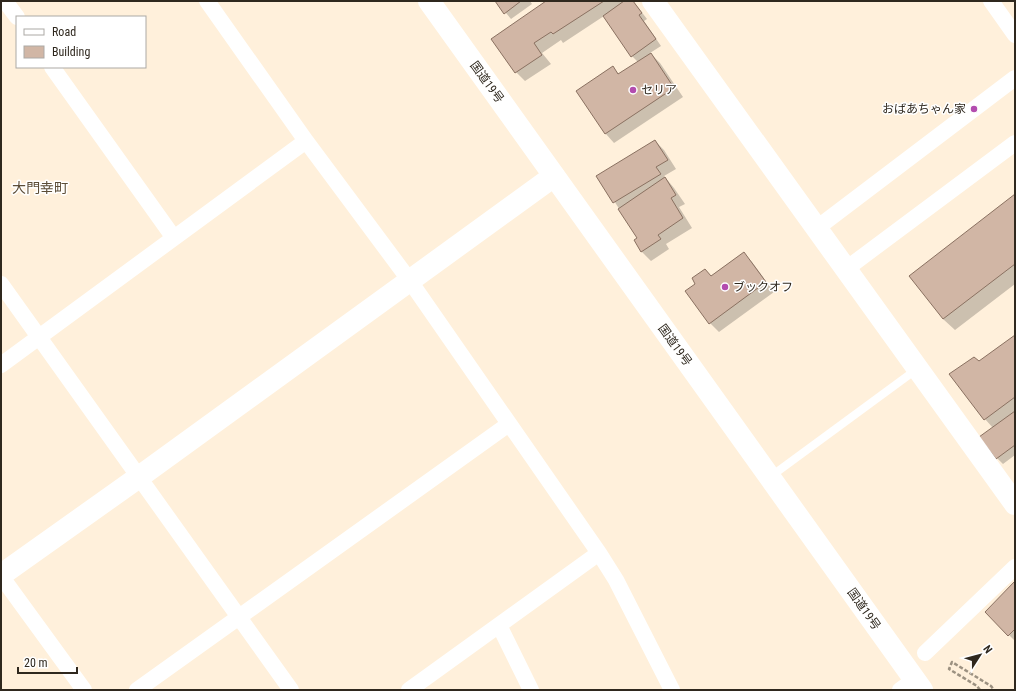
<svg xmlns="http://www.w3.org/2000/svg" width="1016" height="691" viewBox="0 0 1016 691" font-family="'Roboto Condensed','Noto Sans JP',sans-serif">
<rect width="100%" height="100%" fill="#fff0db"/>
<path fill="#0003" d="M496,1H530L532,4L511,19Z
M548,1H633L647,19L644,21L661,46L650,53L660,63L683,97L614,143L606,134L577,91L612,67L620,75L638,62L632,56L604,16L563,43L561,40L542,53L551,64L525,81L516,72Z
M655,141L664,150L676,169L664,176L674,188L685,204L679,207L692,228L666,244L669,249L651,261L642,252L635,240L638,238L598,176Z
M1015,195V284L955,330L943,319Z
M743,253L752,262L774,292L719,332L710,323L697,284L705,270L711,276Z
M1015,336V455L1003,464L997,458L993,428L985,419L951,375L979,362Z
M1015,583V641L1009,635Z"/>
<path fill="#d1b6a5" stroke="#8a7161" d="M495,1H521L504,14Z
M546,1H604L553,34L551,32L534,43L542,55L515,73L491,39Z
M624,1H633L642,13L639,15L656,39L631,57L603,16Z
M651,53L674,88L605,134L576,91L613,66L618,74Z
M655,140L668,160L656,167L661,174L613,203L596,176Z
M665,177L676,195L671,198L683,218L658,235L661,239L641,252L634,240L637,238L618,209Z
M1015,194V264L943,319L909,276Z
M744,252L766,282L709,324L685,291L695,284L692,278L705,269L711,276Z
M1015,335V397L984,420L949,374L974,357L979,361Z
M1015,411V445L996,459L979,437Z
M1015,581V629L1008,636L985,612Z"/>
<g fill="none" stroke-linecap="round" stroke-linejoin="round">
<path stroke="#9c9181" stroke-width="2.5" stroke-dasharray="4 2" stroke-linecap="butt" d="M980,690L977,686L949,669L952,662L991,686L994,690"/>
<path stroke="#fff" stroke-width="8" d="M770,477L917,369"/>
<path stroke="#fff" stroke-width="16" d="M5,1L17,17
M207,1L306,141L410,281L599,553L409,690
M991,1L1015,35
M52,67L174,238
M817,228L1015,78
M846,269L1015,143
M1,284L291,690
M1,365L306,141
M599,553L616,580L672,690
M1,576L84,690
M499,625L531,690
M925,653L1015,567
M137,690L509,424
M900,690L914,680"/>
<path stroke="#fff" stroke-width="22" d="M653,1L1015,504
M1,575L139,477L554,176"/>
<path stroke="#fff" stroke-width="22" d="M429,1L922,690"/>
</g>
<g fill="#b34caf" stroke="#fff" stroke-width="1.5">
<circle cx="633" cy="90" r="4"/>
<circle cx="974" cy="109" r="4"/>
<circle cx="725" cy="287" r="4"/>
</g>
<g text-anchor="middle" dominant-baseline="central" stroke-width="3" stroke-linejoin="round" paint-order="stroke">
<g font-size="12" fill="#2f281e" stroke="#fff">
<text transform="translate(487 82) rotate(54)">国道19号</text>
<text transform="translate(675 345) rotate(54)">国道19号</text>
<text transform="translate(864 609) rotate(55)">国道19号</text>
</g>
<g font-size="12" fill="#2f281e" stroke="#fff" text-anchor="start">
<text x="641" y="90">セリア</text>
<text x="966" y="109" text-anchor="end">おばあちゃん家</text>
<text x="733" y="287">ブックオフ</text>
</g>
<g font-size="14" fill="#5c4d37" stroke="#fff">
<text x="40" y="188">大門幸町</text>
</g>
</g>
<rect width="1016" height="691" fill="none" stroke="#2f281e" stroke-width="4"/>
<rect x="16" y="16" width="130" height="52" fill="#ffffff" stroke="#aca9a5"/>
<rect x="24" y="29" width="20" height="6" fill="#ffffff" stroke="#aca9a5"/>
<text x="52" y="36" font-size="12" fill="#2f281e">Road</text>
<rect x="24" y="46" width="20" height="12" fill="#d1b6a5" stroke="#aca9a5"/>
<text x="52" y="56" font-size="12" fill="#2f281e">Building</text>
<g transform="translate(980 655) rotate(54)" stroke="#ffffff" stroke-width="3" paint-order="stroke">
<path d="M0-3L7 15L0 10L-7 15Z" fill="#2f281e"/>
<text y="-6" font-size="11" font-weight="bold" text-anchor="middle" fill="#2f281e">N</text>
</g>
<path d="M18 667v6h59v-6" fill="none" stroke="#2f281e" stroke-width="2"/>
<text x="24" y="667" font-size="12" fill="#2f281e" stroke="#ffffff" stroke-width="3" paint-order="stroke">20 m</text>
</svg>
